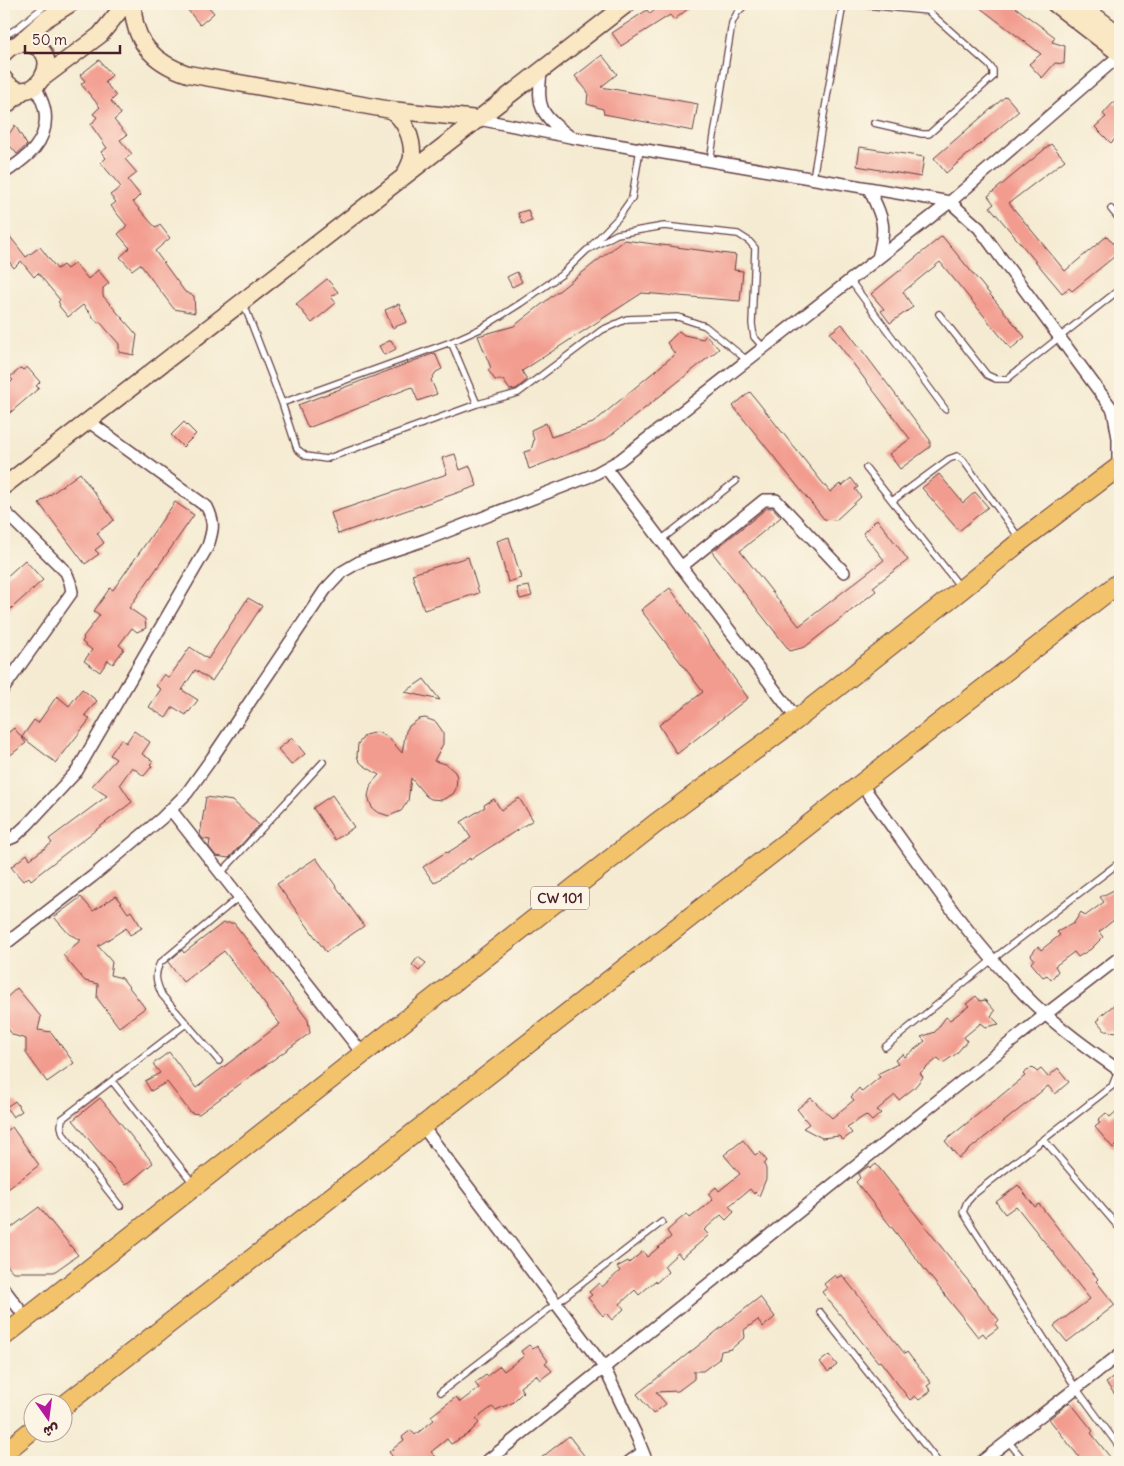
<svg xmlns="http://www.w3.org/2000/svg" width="1124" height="1466" viewBox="0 0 1124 1466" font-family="Delius,'Playpen Sans Arabic',sans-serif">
<rect width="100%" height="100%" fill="#fcf5e5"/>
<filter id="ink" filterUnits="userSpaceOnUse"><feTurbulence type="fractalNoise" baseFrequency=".02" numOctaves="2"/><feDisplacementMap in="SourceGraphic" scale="10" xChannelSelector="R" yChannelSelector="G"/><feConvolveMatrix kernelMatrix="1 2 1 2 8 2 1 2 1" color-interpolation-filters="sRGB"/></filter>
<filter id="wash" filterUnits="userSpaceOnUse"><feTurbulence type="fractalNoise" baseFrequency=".0096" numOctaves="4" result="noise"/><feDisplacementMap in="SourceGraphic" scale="20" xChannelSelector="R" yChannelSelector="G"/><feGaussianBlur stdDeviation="1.12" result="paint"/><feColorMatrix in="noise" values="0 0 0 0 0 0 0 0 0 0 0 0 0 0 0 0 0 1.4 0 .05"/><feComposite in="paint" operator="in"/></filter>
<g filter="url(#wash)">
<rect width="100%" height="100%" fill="#f5ebd2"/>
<g id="blocks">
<path fill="#f29c8f" d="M183,4H206L214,13L200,25Z
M663,4H694L674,20L670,15L621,46L612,33L647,10L650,14Z
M975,4H1011L1055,37L1052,42L1065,46L1064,64L1055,63L1042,78L1029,64L1041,54Z
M602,55L617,74L601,87L698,104L693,131L604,114L603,109L587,104L588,92L575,76Z
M99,60L112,75L105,82L116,96L111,101L121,114L114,120L127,135L120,140L132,154L125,159L137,173L128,180L140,195L133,202L156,228L160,225L170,238L155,251L185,292L194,296L195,313L174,309L140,264L132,270L120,257L130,248L118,234L127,226L111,206L116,202L110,195L121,187L101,163L106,158L101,152L107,148L91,125L97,117L93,114L100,107L81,84L85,81L80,75Z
M1006,96L1019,111L946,173L934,158Z
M1113,103H1120V134L1111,143L1095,127L1106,117L1103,114Z
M15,125L27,145L17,154L5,140Z
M1051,144L1065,160L1009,203L1065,271L1107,236L1120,252L1072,291L1069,288L1062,293L990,207L994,204L988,196Z
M860,147L924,157L921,177L857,166Z
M528,210L532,221L522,224L518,213Z
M4,229L26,257L40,247L57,269L63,265L67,269L75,263L88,279L98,270L109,283L103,288V296L137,335L134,355L119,352V344L100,322L98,323L83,305L68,317L59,306L60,304L58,302L60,300L38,273L34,277L21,261L14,268L4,255Z
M942,236L1025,337L1011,349L940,262L903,292L913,307L890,323L881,311L884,309L871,294Z
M624,240L736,255L734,270L743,271L740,301L642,293L522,371L526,378V381L516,389L510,390L503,380H495L488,370L491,368L478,336L514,326Z
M517,272L522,282L512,287L507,277Z
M327,279L338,292L331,297L336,303L312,323L296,304Z
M399,304L407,322L392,328L385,310Z
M842,324L930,440V447L900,469L889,454L910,439L830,333Z
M679,331L684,335L703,339L706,335L719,349L605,440L529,469L524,452L531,450L534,440L531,430L546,423L551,437L593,423L675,354L667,343Z
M391,340L396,349L384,355L379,346Z
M435,353L442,369L436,372L431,380L437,394L418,401L412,387L308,428L298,405Z
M27,367L40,382L36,386L39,388L4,418V388L13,380L10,377L21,368L23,370Z
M750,392L830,492L840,484L842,486L851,478L858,487L855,489L861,497L836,520L824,519L733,406Z
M184,422L196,434L183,447L171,435Z
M455,454L460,470L470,466L477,486L338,534L331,513L447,474L442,458Z
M80,473L114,520L97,533L104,543L95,550L99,554L85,564L39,503Z
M939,474L963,503L975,492L988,507L959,531L922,488Z
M175,502L194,515L129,608L145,619L146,628L137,632L132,628L119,645L124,649L113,664L108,660L100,672L84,661L92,650L82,642L84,639L83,637L100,615L94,611L110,588L113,590Z
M767,508H773L781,517L740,551L799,626L884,560L863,533L877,519L908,560L873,587L876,591L805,647L790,651L712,552Z
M509,537L521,578L508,582L497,541Z
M468,557L479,593L424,610L412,574Z
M25,560L43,580L4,615V579Z
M529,586L532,596L520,599L517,588Z
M670,588L748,698L677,754L659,725L703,692L641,610Z
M248,598L262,606L212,681L195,670L182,690L198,700L189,712L188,711L186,715L173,707L166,718L149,707L161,689L156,686L164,674L169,678L190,647L208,659Z
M424,679L440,700L405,692Z
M82,689L97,701L85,715L90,719L56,763L22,737L34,720L38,723L57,696L69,706Z
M425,718L436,722L443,732V744L434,761L446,764L455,772L457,777L456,789L453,794L442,800L431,799L426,796L411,778L408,801L401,811L389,816L377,812L372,808L368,796L371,784L379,775L363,765L359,761L357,756L358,744L365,735L377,732L388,737L402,753L406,731L409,726L419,719Z
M14,728L26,743L4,760V736Z
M134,731L150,742L142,754L153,761L150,764L152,766L144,776L132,767L120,784L132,802L31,880L29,877L23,881L11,867L27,854L30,859L52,843L49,839L107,796L92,786L116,759L110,755L121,739L126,743Z
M292,738L305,754L291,765L278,749Z
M332,795L354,827L335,840L313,808Z
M206,797L233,801L259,825L229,858L216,856L209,847L210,840L203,839L200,835Z
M519,798L533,820L470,860V858L434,883L423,867L446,852L447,853L471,838L461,822L485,807L484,805L494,799L501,810Z
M316,858L364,926L326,952L277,884Z
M1120,887V915L1099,932L1103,937L1091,949L1078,957L1074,952L1055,966L1058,971L1051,980L1047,975L1043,977L1031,963L1034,959L1031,955L1038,946L1041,950L1060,935L1057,932L1074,923L1081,912L1085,916L1104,902L1100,897Z
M116,896L128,913L131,911L142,928L130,935L126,928L98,946L112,962L110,975L122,978L145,1008L119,1027L97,998L98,984L85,981L63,955L81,940L69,934L54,917L81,897L93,911Z
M223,923H234L308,1020L310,1033L199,1114L191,1113L167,1082L151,1091L145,1081L160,1073L153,1064L169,1052L196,1088L280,1024L224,951L183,982L168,962L182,950L184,953Z
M418,957L426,963L419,971L412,965Z
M17,988L41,1017L38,1030L51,1032L74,1063L47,1082L26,1053V1039L13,1035L4,1024V1000Z
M976,996L980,1001L985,1000L995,1011L991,1016L999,1024L986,1027L981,1023L964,1037L967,1041L956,1054L943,1063L938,1058L920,1073L923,1077L914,1088L899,1100L895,1095L877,1110L881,1113L872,1121L866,1115L847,1127L852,1133L843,1140L839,1136L822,1138L803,1128L809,1124L797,1109L811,1098L832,1118L854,1100L851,1097L859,1088L862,1092L880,1077L877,1074L898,1064L895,1060L903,1054L905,1057L925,1041L921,1037L935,1032L946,1017L950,1020L969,1006L966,1004Z
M1120,1000V1032L1105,1031L1097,1021L1100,1019L1099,1017Z
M1032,1067L1037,1072L1041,1069L1048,1077L1058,1068L1069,1082L1055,1094L1048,1086L959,1158L945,1141L1025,1076L1023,1074Z
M100,1098L153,1163L126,1185L73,1120Z
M15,1101L22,1111L13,1117L6,1107Z
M1120,1108V1141L1113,1148L1095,1127L1100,1123L1098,1120L1106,1113L1110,1117Z
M12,1127L39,1165L4,1192V1133Z
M743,1140L755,1155L760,1152L767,1161L764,1164L766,1169V1179L759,1196L755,1192L754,1194L750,1189L729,1206L734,1212L726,1220L721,1215L704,1230L709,1235L682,1258L678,1253L664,1266L668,1272L656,1283L655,1281L639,1295L635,1290L620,1304L624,1309L612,1320L606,1313L603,1316L588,1298L592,1295L589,1292L599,1283L602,1287L620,1271L617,1267L628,1261L629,1263L643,1251L647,1257L671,1237L667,1231L679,1220L687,1214L690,1218L713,1200L708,1194L716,1187L719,1191L740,1174L724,1155Z
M876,1164L999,1320L995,1324L998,1328L986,1337L983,1333L978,1337L856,1182L860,1178L858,1174L869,1166L871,1168Z
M1018,1185L1035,1207L1039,1204L1098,1279L1096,1281L1115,1305L1067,1342L1054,1326L1090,1299L1016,1206L1005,1214L996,1202Z
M39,1207L78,1255L54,1272H13L4,1262V1233Z
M835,1275L837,1278L842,1275L905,1354L907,1352L931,1383L927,1386L931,1391L919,1400L915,1396L910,1400L880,1361L878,1362L822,1292L827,1288L824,1284Z
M760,1297L775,1317L763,1327L758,1320L744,1330L745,1337L731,1349L721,1351L719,1359L703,1371H694V1379L678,1391L656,1392L666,1404L653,1414L637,1394Z
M529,1345L533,1349L537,1346L548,1361L545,1363L552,1371L540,1380L536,1375L520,1387L523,1392L512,1403L496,1410L492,1407L476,1419L479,1423L468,1434L451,1444L447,1439L431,1452L436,1457L429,1462H422L419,1458L414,1462H397L389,1452L404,1440L402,1437L411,1430L415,1435L434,1420L431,1416L456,1397L460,1402L479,1388L475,1383L486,1375L487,1376L500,1366L504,1371L524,1356L521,1351Z
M829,1355L837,1365L828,1372L820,1362Z
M1120,1372V1401L1106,1383Z
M1070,1402L1093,1431L1091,1433L1114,1462H1083L1049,1419Z
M569,1436L589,1462H536Z"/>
</g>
</g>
<g filter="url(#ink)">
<use href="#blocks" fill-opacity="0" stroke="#643e44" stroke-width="1"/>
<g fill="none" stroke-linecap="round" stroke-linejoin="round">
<g stroke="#643e44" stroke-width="8">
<path id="lane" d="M854,4L928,11L989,65L993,70V77L929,134H922L874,123
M4,36L16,29L47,4
M710,161L732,23L737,13L746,4
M813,178L843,4
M1111,209L1120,220
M592,245L618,218L632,198L640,149
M850,280L945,409
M243,302L282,403L451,342L480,329L521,303L561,275L587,250L617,234L664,226L738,234L749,241L755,248L752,324L754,337L764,348
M939,314L987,375L996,379H1007L1120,289
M451,342L477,404
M282,403L297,449L306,456L326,459L477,404L518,393L602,330L627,319L678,317L705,326L748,361
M866,468L961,588
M892,501L949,459L957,456L963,460L1020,539
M661,540L736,481
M221,873L323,762
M885,1047L993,959L1120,862
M219,1061L162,995C156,982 154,975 160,963L239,897
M1119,1069L1112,1086L974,1194L967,1202L963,1212L1076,1388L1120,1448
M112,1081L193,1183
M1044,1140L1120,1229
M120,1206L63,1134L61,1126L62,1119L187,1023
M820,1312L938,1462
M441,1392L662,1222
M1008,1441L1025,1462"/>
</g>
<g stroke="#643e44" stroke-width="14">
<path id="street" d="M541,72C537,109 540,113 569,136
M478,119L570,137L950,202L979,228L1113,410L1118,438V468
M4,173C26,158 49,143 45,112C44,103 39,94 35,86
M869,189C883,219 887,225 878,258
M606,468L797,719
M4,511L66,572L70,582L72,592L4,688
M681,567L764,500H776L844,572
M861,784C916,858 966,938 1033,1003C1059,1028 1090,1050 1120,1071
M171,810L362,1053
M4,841L14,837L28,824L77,771L208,546C213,530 215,523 207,507L88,421
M4,945L93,876L162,818L187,793L212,758L325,590L342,572L361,561L425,540L593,475L620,460L950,202L1120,55
M423,1127L604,1367L637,1437L647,1462
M4,1289L26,1318
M486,1462L1046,1014L1120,957
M629,1462L643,1452
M981,1462L1120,1354"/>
</g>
<g stroke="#643e44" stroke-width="19">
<path id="secondary" d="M133,4C133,42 154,63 188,74L391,110L478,119
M1055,4L1120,54
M1079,4L1120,35
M18,44L46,19L70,4
M4,53C10,46 18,42 28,44C70,52 31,116 4,79
M44,77L100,35L125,4
M4,107L24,90
M391,110C405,120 413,138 412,157C411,163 407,170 404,176
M4,486L627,4"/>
</g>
<g stroke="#643e44" stroke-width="21">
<path id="primary" d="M4,1336L655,824L797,719L962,589L1022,540L1120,466
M62,1407L1120,582
M4,1453L32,1430"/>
</g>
<use href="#lane" stroke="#fff" stroke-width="5.5"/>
<use href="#street" stroke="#fff" stroke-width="11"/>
<use href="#secondary" stroke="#fae7c3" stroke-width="16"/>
<use href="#primary" stroke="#f2c36a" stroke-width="19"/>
</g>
</g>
<g text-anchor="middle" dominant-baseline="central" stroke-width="5" stroke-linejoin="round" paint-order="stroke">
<rect fill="#fcf5e5" stroke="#7f5f63" stroke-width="1" x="531" y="886.5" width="58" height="23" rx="4"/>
<g font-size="14" font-weight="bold" fill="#4a1f2b">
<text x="560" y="898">CW 101</text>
</g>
</g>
<rect width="1124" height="1466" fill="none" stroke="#fcf5e5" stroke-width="20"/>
<g transform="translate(48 1418) rotate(166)"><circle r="24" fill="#fcf5e5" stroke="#b59f9b"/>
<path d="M0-4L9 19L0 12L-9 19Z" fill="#b5179e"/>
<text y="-8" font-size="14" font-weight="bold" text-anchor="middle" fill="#4a1f2b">ش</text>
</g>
<path d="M25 45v8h95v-8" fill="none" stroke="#4a1f2b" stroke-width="2.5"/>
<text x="32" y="45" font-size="15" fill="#4a1f2b" stroke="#fcf5e5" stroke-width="4" paint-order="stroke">50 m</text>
</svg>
